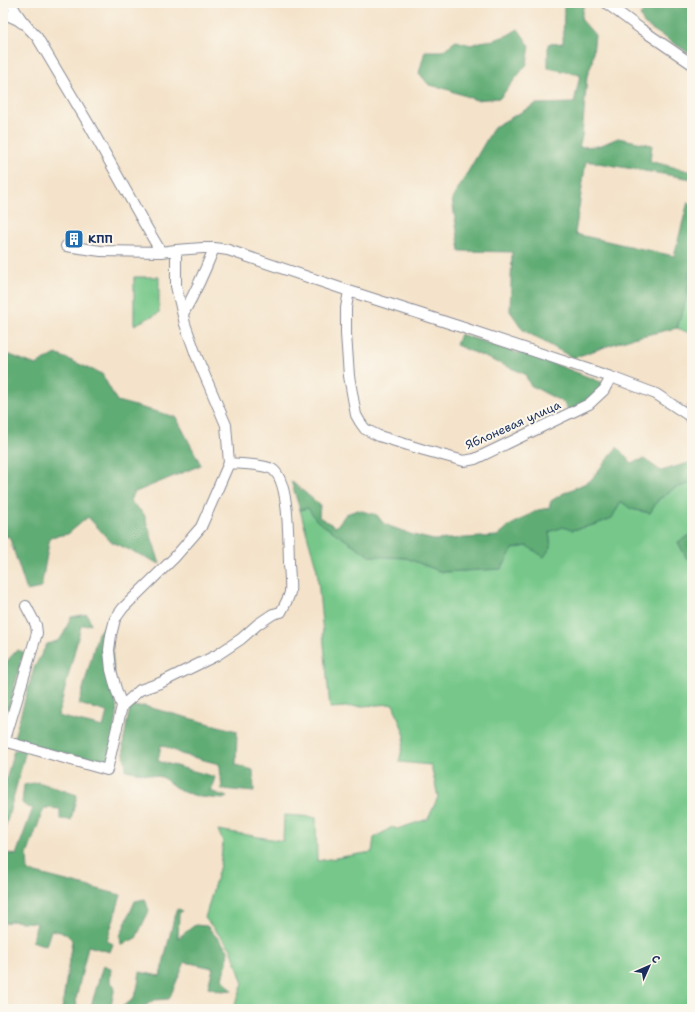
<svg xmlns="http://www.w3.org/2000/svg" width="695" height="1012" viewBox="0 0 695 1012" font-family="'Shantell Sans',sans-serif">
<rect width="100%" height="100%" fill="#fbf7ec"/>
<filter id="ink" filterUnits="userSpaceOnUse"><feTurbulence type="fractalNoise" baseFrequency=".025" numOctaves="2"/><feDisplacementMap in="SourceGraphic" scale="8" xChannelSelector="R" yChannelSelector="G"/><feConvolveMatrix kernelMatrix="1 2 1 2 8 2 1 2 1" color-interpolation-filters="sRGB"/></filter>
<filter id="wash" filterUnits="userSpaceOnUse"><feTurbulence type="fractalNoise" baseFrequency=".012" numOctaves="4" result="noise"/><feDisplacementMap in="SourceGraphic" scale="16" xChannelSelector="R" yChannelSelector="G"/><feGaussianBlur stdDeviation="0.9" result="paint"/><feColorMatrix in="noise" values="0 0 0 0 0 0 0 0 0 0 0 0 0 0 0 0 0 1.4 0 .05"/><feComposite in="paint" operator="in"/></filter>
<g filter="url(#wash)">
<rect width="100%" height="100%" fill="#f4e3ca"/>
<path fill="#76c789" stroke="#487b74" d="M692,265V334L677,328L688,295L689,274Z
M134,277H159V313L134,325Z
M692,483V534L678,542L687,559L692,556V1009H233L243,984L242,981L231,949L205,918L220,865L223,842L218,830L283,841L284,815L316,817L317,861L372,852L374,838L392,827L397,829L428,819L438,797L431,765L399,762L405,736L393,704L330,708L317,570L300,510L308,508L317,521L370,556L406,558L442,572L501,569L513,549L527,546L551,547L549,532L563,527L572,530L594,525L612,518L619,503L622,502L631,509L650,513L658,500L675,488Z"/>
<path fill="#60ac75" stroke="#3e6e6a" d="M564,3H584L581,19L595,35L592,63L587,76L582,136L579,147L599,146L618,138L652,145L650,161L692,172V179L586,161L575,234L674,256L688,202L692,206V265L689,274L688,295L677,328L628,339L573,358L523,330L510,311L512,252L460,251L452,199L494,127L536,104L574,103L580,75L548,68V44L563,43Z
M676,3H692V55L644,24L640,15L647,9Z
M518,29L530,46L527,64L500,98L476,100L446,89L429,85L419,73L425,51H442L456,41L471,45L479,42L494,40L508,35Z
M460,334L518,353L532,355L606,384L587,402L569,411L564,403L530,385L525,374L456,345Z
M3,354L10,355L36,365L56,354L102,374L117,401L176,417L201,465L133,493L130,501L144,514L160,564L110,541L88,517L68,534L50,537L41,588L27,591L9,536L3,538Z
M617,447L631,463L644,459L661,471L692,462V483L675,488L658,500L650,513L631,509L622,502L620,503L612,518L594,525L572,530L563,527L549,532L551,547L544,557L527,546L513,549L501,569L442,572L406,558L370,556L317,521L308,508L300,510L291,481L320,505L319,517L336,527L346,514L358,510L377,515L384,524L413,535L434,540L497,536L509,526L538,510L549,508L551,501L562,494L590,481Z
M692,534V556L687,559L678,542Z
M87,614L91,624L81,626L58,716L103,727L107,712L79,704L98,633L105,625L110,624L117,716L108,763L13,741L34,668L47,644C50,643 55,642 57,641C65,636 67,624 71,617Z
M17,650L24,652L3,729V675L7,661Z
M144,706L237,731L236,765L253,770L254,792L222,789L220,767L219,764L181,754L169,748L161,745L158,761L215,777L212,787L210,791L227,797L223,799L200,797L180,791L162,777L126,770L123,744L130,707Z
M14,750H26L3,836V791Z
M38,782L77,795L71,820L60,819V809L44,808L27,855L28,871L121,895L107,941L113,944L110,952L88,946L76,999L77,1009H62L72,940L65,933L51,930L46,946L32,941L37,923L11,921L3,924V852L16,855L33,808L27,807L22,803L24,785Z
M145,899L149,911L136,938L121,945L120,936L135,901Z
M179,909L182,911L179,914L178,938L195,925L207,926L228,950L227,963L222,978L232,990L221,991L208,987L213,968L185,962L169,999L154,1000L141,1009H120C123,1005 127,1004 131,1001C138,994 138,982 140,972L160,976L176,910Z
M103,965L111,968L110,981L115,987L110,1009H88L92,1003Z"/>
</g>
<g filter="url(#ink)">
<g fill="none" stroke-linecap="round" stroke-linejoin="round">
<g stroke="#888994" stroke-width="12">
<path id="minor" d="M11,3C17,16 27,27 37,37L88,123L144,223L161,252
M606,3L641,29L692,64
M3,13L18,20L22,23
M66,246L101,251L161,252L176,250L203,248H214L228,250L349,291L458,326L611,377L656,394L688,415L692,420
M349,291L346,308V334L349,376L356,415L360,422L365,429L379,436L424,450L464,461L475,459L589,404L604,390L611,377
M183,314C195,293 205,271 214,248
M688,415L692,405
M122,706L116,689L111,670L109,650L111,635L115,619L123,608L174,558L201,527L229,463L226,425L196,355L185,324L176,286V250
M122,706L140,690L160,683L217,655L241,639L258,624L273,614L281,612C284,606 289,598 290,592C291,582 289,571 289,561C288,541 290,480 272,469C264,464 239,464 229,463
M4,741L107,770L122,706
M3,746L37,633L36,625L26,606"/>
</g>
<use href="#minor" stroke="#fff" stroke-width="10"/>
</g>
</g>
<defs>
<g id="building-square" transform="scale(1)"><rect x="-9" y="-9" width="18" height="18" rx="4" fill="#1f6fb2" stroke="#fbf7ec"/><path d="M-4-6H4V6H1V3H-1V6H-4ZM-2.5-4.3h1.7v1.8h-1.7ZM.8-4.3h1.7v1.8H.8ZM-2.5-1h1.7V.8h-1.7ZM.8-1h1.7V.8H.8Z" fill="#fff"/></g>
</defs>
<g fill-rule="evenodd">
<use href="#building-square" x="74" y="239"/>
</g>
<g text-anchor="middle" dominant-baseline="central" stroke-width="4" stroke-linejoin="round" paint-order="stroke">
<g font-size="12" font-weight="bold" fill="#1b2f5e" stroke="#fbf7ec" text-anchor="start">
<text x="88" y="239">КПП</text>
</g>
<g font-size="12" fill="#1b2f5e" stroke="#fbf7ec">
<text transform="translate(513 425) rotate(-24)">Яблоневая улица</text>
</g>
</g>
<rect width="695" height="1012" fill="none" stroke="#fbf7ec" stroke-width="16"/>
<g transform="translate(649 966) rotate(45)" stroke="#fbf7ec" stroke-width="3" paint-order="stroke">
<path d="M0-3L7 15L0 10L-7 15Z" fill="#1b2f5e"/>
<text y="-6" font-size="11" font-weight="bold" text-anchor="middle" fill="#1b2f5e">С</text>
</g>
</svg>
